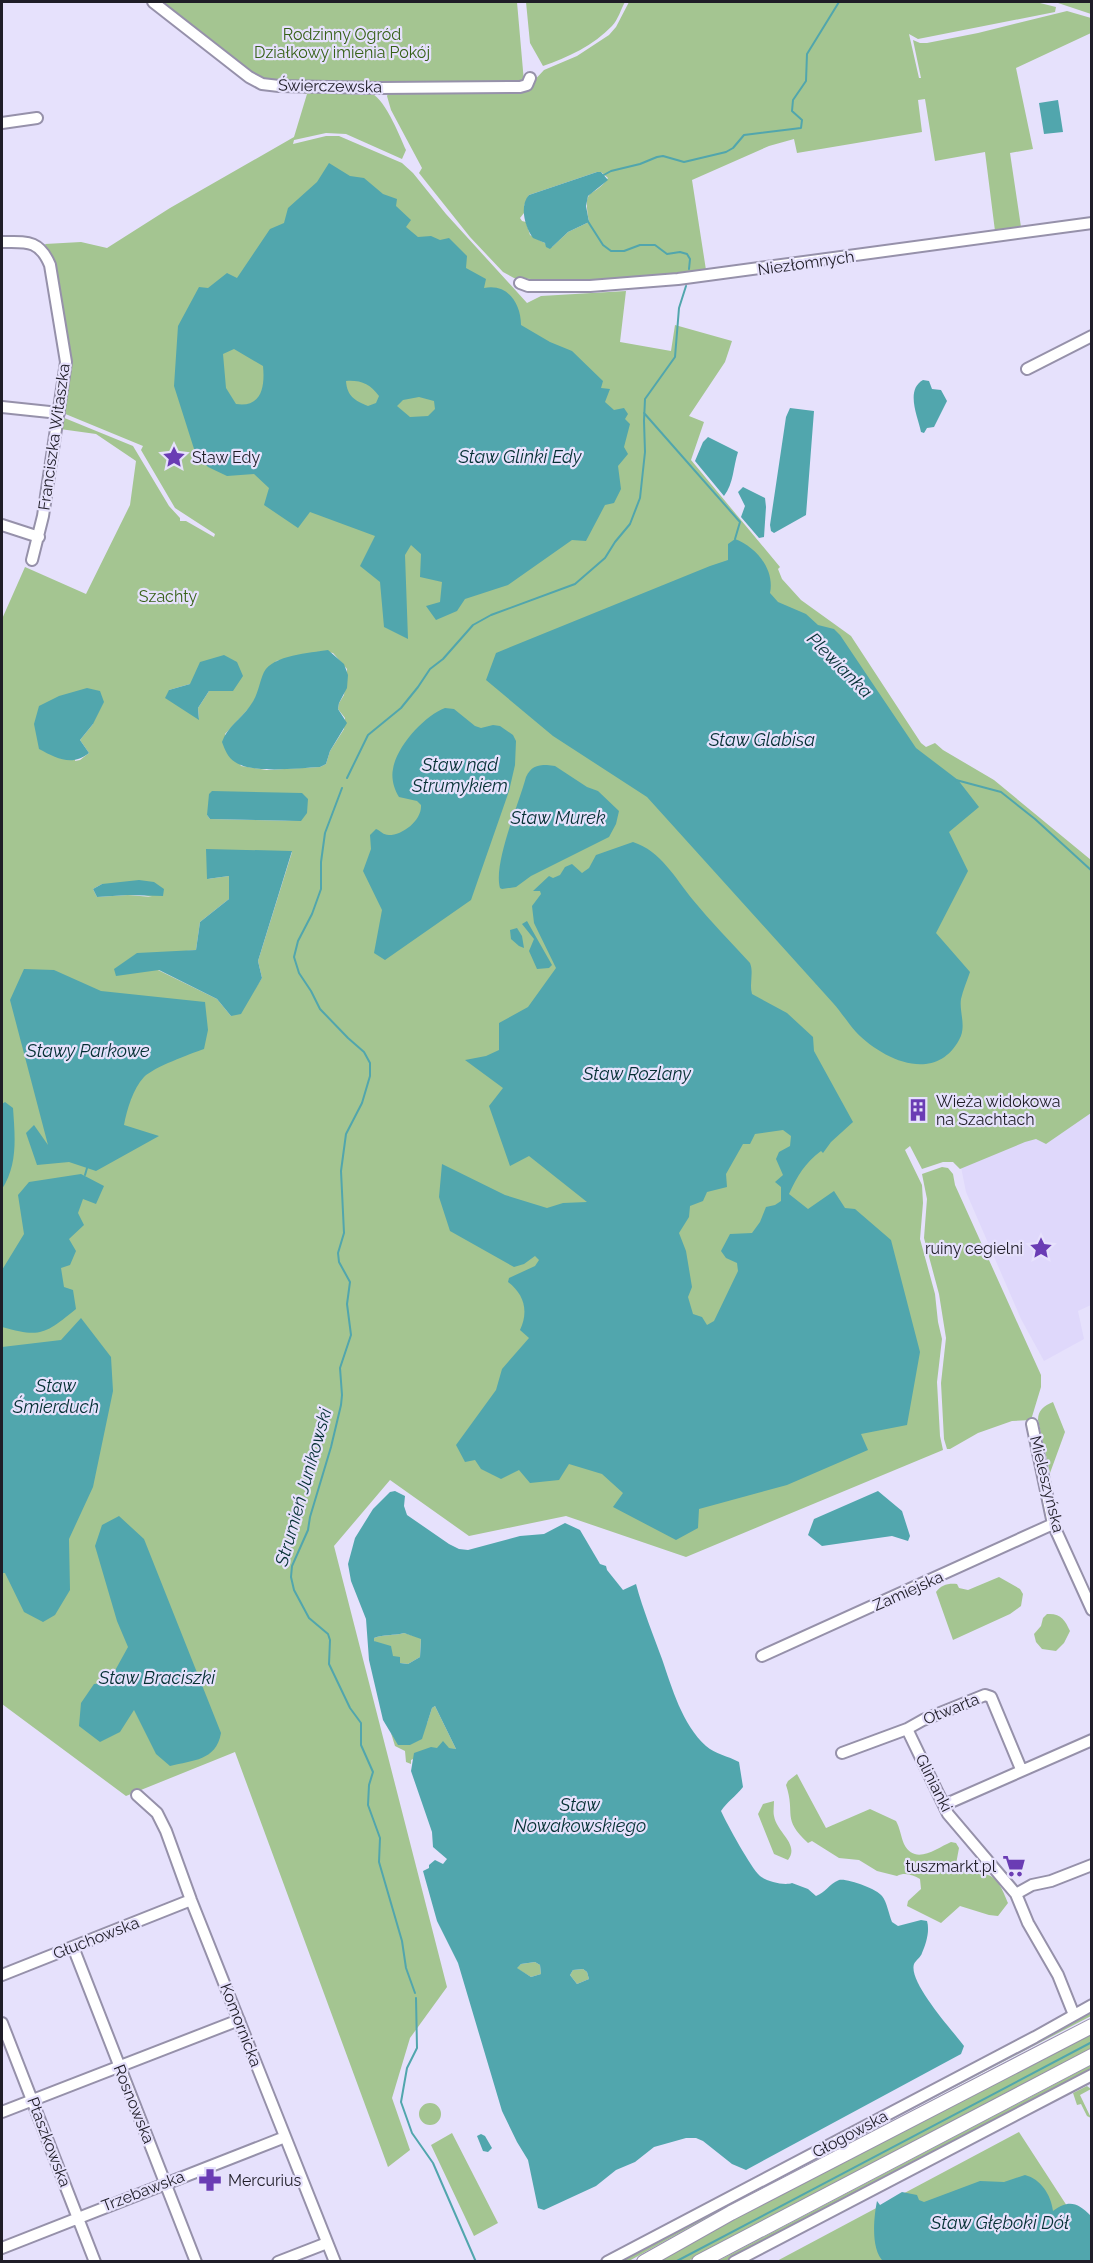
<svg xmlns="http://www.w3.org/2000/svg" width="1093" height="2263" viewBox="0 0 1093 2263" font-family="Raleway,sans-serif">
<rect width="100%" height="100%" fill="#e6e1fc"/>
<path fill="#dfd8fb" d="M1091,1112V1305L1078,1311L1084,1339L1044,1361L1021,1319L966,1192L961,1167Z"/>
<path fill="#a4c591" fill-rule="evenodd" d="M159,2H517L524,82L378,85L262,81Z
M526,2H625C621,9 618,20 612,26C594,45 567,58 543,66L530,43Z
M629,2H1036L1056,7L1055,12L918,39L909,34L919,78H921L913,40L920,43H927L978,33L1067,11L1091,18V33L1016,68L1033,149L1010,153L1021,227L995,231L985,152L935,161L925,99L918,100L922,132L797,153L794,139L769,146L692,180L706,270L619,279L565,281L514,278L503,272L470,237L419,173L422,168L391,110L387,96L389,92L530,85L544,70L577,56L609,35L616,27ZM597,172H601L608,178C593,200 582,184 589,222L568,232L552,247L530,235L526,222L522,221L520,218L524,213V206L529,195Z
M1055,2H1091V14Z
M287,89L343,90L344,94L367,95L368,92C384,95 399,135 406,150L402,159L346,134L326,133L294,140L293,144L326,136H339L402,163L413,173L446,214L527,303L541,296L626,291L620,342L671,351L675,325L732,341L725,362L689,416L704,422L691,460L780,567L778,569L782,579L801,600L851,636L921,743L926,747L935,743L943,750L994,780L1091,860V1113L1046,1144L1036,1139L1025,1142L960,1169L953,1162H943L922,1169L910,1146L905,1150L922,1185L923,1203L920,1239L935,1294L938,1322L942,1339L937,1382L940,1436L943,1450L686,1557L566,1516L469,1536L390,1480L334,1546L447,1987L410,2038L392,2098L410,2150L388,2167L235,1752L126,1796L2,1704V619L25,567L86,594L130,505L136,461L96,434L60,429L62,417L133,446L169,506L180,518V521H186L214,537L215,534L175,508L141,450L143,446L63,413L66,383L52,258L45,244L81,242L107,248L170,208L294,137L307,94ZM323,651L333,653L347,669L344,695L339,703L338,709L345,718L344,729L330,751L326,764L320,767L267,770L241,766L225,734L251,706L276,661ZM190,684L233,691H209L198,708L199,719L169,690ZM87,688L93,724L80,740L89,753L80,760L75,761ZM207,815L301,821L210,819ZM292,852L258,961L262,978L251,995L231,1016L217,999L158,970L167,953L196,950L200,922L229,899V876L207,879ZM102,884L152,897L128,895L97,897L93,889Z
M942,1167L948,1168L953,1174L955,1185L1041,1375V1387L1031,1420L1012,1421L978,1433L950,1449H947L944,1439L941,1383L946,1338L939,1294L924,1238L927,1199L922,1174Z
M1053,1402L1065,1432L1050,1473L1038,1420C1038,1410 1044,1406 1053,1402Z
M999,1577L1020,1589L1023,1594L1021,1606L1010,1614L953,1640L936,1592C941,1585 948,1583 957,1584L959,1588L968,1590Z
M1047,1614C1061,1613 1065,1620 1070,1631L1064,1643L1056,1651L1042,1649L1036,1642L1034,1634L1041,1626L1043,1618Z
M404,1633L421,1638L420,1657L408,1664L400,1663L374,1641V1638C384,1634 393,1636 404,1633Z
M435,1706L456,1749L437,1748L411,1760V1764L406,1762L405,1751L395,1746L391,1733L399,1745L427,1723L432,1708Z
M797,1774L826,1828L870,1809L896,1821C900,1828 901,1837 904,1844C915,1866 937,1848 951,1842L956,1843L959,1848L956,1864C968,1880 976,1871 988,1875C999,1878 1004,1894 1008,1903L998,1916L989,1915L960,1906L941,1923L907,1906L908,1901L921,1889L920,1879C913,1875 905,1872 897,1876L877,1871L859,1860L839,1858L812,1841L808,1843C781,1818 796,1815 786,1785L788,1781Z
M774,1801C774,1806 773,1812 774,1816C777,1833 800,1844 788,1860L774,1854L758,1814L763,1804Z
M535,1962L540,1965L541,1974L531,1977L516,1968L521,1964Z
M583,1969L587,1972L589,1979L577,1984L570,1975L573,1970Z
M1091,2011V2016L755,2191L629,2261L615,2262Z
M1091,2032V2050L688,2261L656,2262L748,2211Z
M1091,2065V2070L725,2261L716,2262Z
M1087,2086L1091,2089L1080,2095L1091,2118L1087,2116L1081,2104L1077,2105L1073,2093Z
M419 2114a11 11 0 1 1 22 0a11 11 0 1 1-22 0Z
M1019,2132L1091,2243V2261L775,2262Z
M452,2133L498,2223L474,2236L431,2145Z"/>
<path fill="#51a6ad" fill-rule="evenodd" d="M1058,100L1063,132L1044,134L1039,103Z
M329,163L350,176L364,178L383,194L397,199L396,206L411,220L406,227L418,237L431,236L440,240L449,238L467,256L466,268L486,279L484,288C508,283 521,304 521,325L550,342L572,351L603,381L601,388L610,389L605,402L614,410L624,408L628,414L625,419L630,424L624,447L628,454L618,466L621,489L614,503L605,505L586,541L572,540L508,585L465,599L457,611L436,620L426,606L440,602L442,582L420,577L421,554L411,545L405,555L408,639L384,627L380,582L360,566L375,536L310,512L298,528L264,505L269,488L254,474L227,476L208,467L195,452L174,386L178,326L199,287L208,288L227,273L237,278L270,229L284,223L288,208L317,182ZM234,349L263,366C265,386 262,408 236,404L226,388L223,354ZM346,381C361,380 370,384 379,396L376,403L368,406C355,401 347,396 346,381ZM419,397L434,401L435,409L428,416L410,417L397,406L403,400Z
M597,172H601L608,180L588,196L586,206L589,222L568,232L550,249L546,247L545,243L533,238C525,227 519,206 529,195Z
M923,380L929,381L932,389L941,390L947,401L934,427L927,428L924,433L921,432C918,417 905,390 923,380Z
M790,408L814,411L806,515L774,533L771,531L770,525L786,417Z
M708,437L738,452C733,467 734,483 724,496L695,461L703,442Z
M743,487L765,498L766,507L764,537L759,538L741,517L745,506L738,492Z
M735,539C756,547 775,569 770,593L778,602L806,614L818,625L834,629L840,635L916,748L958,780L979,807L949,832L968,871L936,933L970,972C967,981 963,990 961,999C959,1012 967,1027 959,1040C935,1084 883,1060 856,1032C848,1023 841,1012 833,1003L647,797L553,736L486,680L496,653L710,566L728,560V544Z
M328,650L344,664L348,675L347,688L339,703L338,709L347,723L330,751L326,764L320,767C299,768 252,774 235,762C228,758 225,750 222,742C227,727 241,719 250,706C258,696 259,683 264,672C273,655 310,653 328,650Z
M224,655L237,662L243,676L233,691H209L198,708L199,720L165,698L169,690L190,684L200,662Z
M87,688L100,691L104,702L93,724L80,740L89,753C72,767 56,758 39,749L34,724L39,706L59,696Z
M445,708L454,709L475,726L481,728L493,725L500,726L513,735L516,741L515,765L509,791L471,900L385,960L374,953L382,910L363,871L371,849L370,835L376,829C381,831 383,835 389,835C403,835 422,820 421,805L417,801L399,797C394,789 391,778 393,769C396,747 425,715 445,708Z
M547,765L555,766L587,787L598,791L619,811L616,824L609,837L531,876L516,887L502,889L500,888C493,863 519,804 526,777C531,767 536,765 547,765Z
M212,791L302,793L308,799L307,813L301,821L210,819L207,815L209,794Z
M633,842C661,851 675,878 693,900C711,922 731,942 750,963C754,973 749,984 752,994L787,1013L813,1037L814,1051L853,1122L831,1142L823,1153L821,1151C805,1163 797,1176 789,1194L808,1209L834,1191L845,1208L855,1209L891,1240L920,1352L907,1425L861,1434L868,1450L787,1485L699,1509L698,1528L676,1540L613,1507L623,1493L602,1474L569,1464L559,1480L530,1483L519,1470L501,1479L481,1469L475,1460L465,1462L456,1445L496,1390L502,1369L529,1338L520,1330C529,1311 524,1294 508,1282L509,1278L535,1266L539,1260L535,1256L524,1264L514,1267L450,1231L439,1197L442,1164L505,1195L547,1208L563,1203L587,1202L529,1156L510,1166L489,1106L503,1088L465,1060L486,1056L499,1050V1023L528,1007L556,968L534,923L532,906L541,894L540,891H533L549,876L553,878L560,875L565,867L572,864L582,873L589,868L596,855ZM783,1130L791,1136L790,1146L779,1152L776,1159L783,1175L775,1182L781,1187V1201L775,1205L766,1207L760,1222L752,1233L730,1234L721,1251L726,1258L737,1263L738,1271L714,1321L707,1325L702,1317L693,1314L688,1297L692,1287L686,1251L679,1233L689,1217L690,1206L703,1201L707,1192L727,1187L726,1174L743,1144H750L755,1134Z
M206,849L292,851L258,961L262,978L241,1014L231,1016L217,999L159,970L116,976L114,969L137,953L196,950L200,922L229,899V876L207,879Z
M139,880L154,882L164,889L163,896L128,895L97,897L93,889L102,884Z
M527,921L552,965L549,968L537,969L529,951L534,939L522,924Z
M517,928L522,936L524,948L519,946L511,939L510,930Z
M24,969L54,970L101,991L205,1002L208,1030L204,1049C190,1054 154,1067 144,1077C133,1089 127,1109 124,1125L159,1136L96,1171L69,1162L37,1165L26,1133L34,1125L48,1145L10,1000Z
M5,1102L13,1108C15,1137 18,1164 2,1189V1104Z
M81,1174L104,1186L96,1204L83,1199L78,1213L84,1225L69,1239L76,1251L70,1265L61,1268L64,1287L73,1290L76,1309C45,1334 41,1338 2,1327V1270L24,1234L18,1195L29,1182Z
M81,1318L111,1357L113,1391L93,1487L69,1539L70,1590L55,1615L43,1622L24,1612L5,1573H2V1347L61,1340Z
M395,1491L405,1496L404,1506L407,1515L449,1544L459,1549L468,1550L520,1536L544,1534L565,1523L580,1530L600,1564L606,1566L607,1570L623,1590L636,1584C643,1610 653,1634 662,1659C672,1688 682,1724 706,1746C715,1754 728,1756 739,1762L743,1787C736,1796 727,1802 721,1811C727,1824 751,1868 760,1876C766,1881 784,1886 792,1883L808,1889L816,1896C825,1893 829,1884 839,1880C847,1878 877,1889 882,1896C887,1902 889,1915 892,1922L898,1926L921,1920L927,1921C930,1931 926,1944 922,1953C921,1957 916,1960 914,1964C908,1982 953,2031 964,2046L961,2054L746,2170L732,2164L703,2141L696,2138H686L654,2147L635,2162L616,2170L596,2186L544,2210L538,2208L528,2160L517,2142L502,2111L458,1963L437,1921L423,1871L429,1868V1865L435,1860L443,1864L447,1859L433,1847L432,1832L411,1771L414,1753L431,1747L437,1748L443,1741L449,1748L456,1749L435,1706L432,1708L422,1739L410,1745H398L383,1720L369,1660L366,1619L351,1581L348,1564L355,1538L373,1509L390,1492ZM404,1633L421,1639L420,1657L408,1664L400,1663V1657L393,1656L391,1646L374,1641V1638C384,1634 393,1636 404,1633ZM535,1962L540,1965L541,1974L531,1977L517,1968L521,1964ZM583,1969L587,1972L589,1979L577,1984L570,1975L573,1970Z
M878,1491L902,1511L910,1536L908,1541L892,1536L822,1546L808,1535L814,1519Z
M119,1516L144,1539L221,1733C216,1761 193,1760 170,1766L156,1754L134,1710L120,1732L100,1742L79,1726L81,1703L94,1684L106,1683L115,1686L112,1676L128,1647L117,1621L95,1546L102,1525Z
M481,2134L485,2136L492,2148L488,2152L483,2151L477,2136Z
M1025,2175C1041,2179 1051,2195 1053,2211C1069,2199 1078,2203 1091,2216V2261L884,2262C870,2250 874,2216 877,2201L880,2205L902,2192L917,2195L919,2200L924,2202L980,2181L1004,2182Z"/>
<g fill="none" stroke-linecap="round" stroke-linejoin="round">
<path stroke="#51a6ad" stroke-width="2" d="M602,176L611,171L640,164L657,157L663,156L684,162L726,152L733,148L744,135L801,128L802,120L792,111L793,100L806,81L807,54L839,2
M587,220L603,245L611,251H624L640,245H655L667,254L680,252L687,254L690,259L689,269
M644,413L740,522L735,539
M347,778L368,735L401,708L418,687L430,669L443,659L473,625L491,615L575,584L605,558L615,542L630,524L640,498L645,452L644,421L645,399L675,357L679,308L686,286
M956,780L1001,792L1035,819L1092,871
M342,788L325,833L321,862V889L312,914L298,941L294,957L299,973L311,991L320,1009L348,1038L364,1052L370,1063V1076L362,1103L346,1134L341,1171L344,1233L338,1253L339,1262L350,1282L347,1304L351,1335L340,1368L342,1395L341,1405L331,1447L310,1517L308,1530L292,1566L291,1577L294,1590L309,1618L328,1634L330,1640L329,1664L350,1708L361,1723V1745L373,1772L369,1785L368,1805L380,1838L379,1862L402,1941L406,1968L415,1993
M85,1175L87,1168
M416,1998L417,2048L407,2068L401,2102L412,2133L433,2163L476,2262
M675,2262L1092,2042"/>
<g stroke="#9691aa" stroke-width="14">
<path id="minor" d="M153,2L249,77L262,84L279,86L379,88L520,87L527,85L530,78
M2,123L37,118
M2,242C26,242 39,239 50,265L66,362L43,516L32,560
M520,283L528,286H590L678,279L1092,223
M1027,369L1092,336
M2,407L59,413
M2,525L39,537
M1032,1424L1053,1524L1092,1610
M762,1656L1053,1524
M907,1729L923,1720L985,1695L991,1697L1021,1769
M842,1753L907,1729L948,1814L1016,1894L1028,1923L1058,1975L1074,2015
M137,1795L157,1813L166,1831L191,1900L335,2262
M944,1805L1092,1740
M1016,1894L1032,1885L1051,1881L1092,1865
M73,1947L196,2262
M2,1975L191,1900
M2,2023L95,2262
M2,2112L239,2020
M2,2248L285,2137
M278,2262L327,2243
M607,2262L1035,2037L1092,2005
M734,2262L1092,2075"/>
</g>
<g stroke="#9691aa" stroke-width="16">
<path id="major" d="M644,2262L731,2213L1092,2026
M699,2262L1092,2056"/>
</g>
<use href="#minor" stroke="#fff" stroke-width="10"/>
<use href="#major" stroke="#fff" stroke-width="14"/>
</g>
<defs>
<g id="sight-bare" transform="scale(1.8)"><path d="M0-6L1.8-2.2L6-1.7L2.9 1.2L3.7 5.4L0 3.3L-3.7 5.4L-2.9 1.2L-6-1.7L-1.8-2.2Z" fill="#6a3cb4" stroke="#e6e1fc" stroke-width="2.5" paint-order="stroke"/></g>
<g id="building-bare" transform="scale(1.8)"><path d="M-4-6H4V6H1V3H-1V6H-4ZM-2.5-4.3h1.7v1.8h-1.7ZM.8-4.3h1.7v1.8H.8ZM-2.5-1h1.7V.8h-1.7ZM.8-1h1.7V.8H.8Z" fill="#6a3cb4" stroke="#e6e1fc" stroke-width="2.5" paint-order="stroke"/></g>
<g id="supermarket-bare" transform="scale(1.8)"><path d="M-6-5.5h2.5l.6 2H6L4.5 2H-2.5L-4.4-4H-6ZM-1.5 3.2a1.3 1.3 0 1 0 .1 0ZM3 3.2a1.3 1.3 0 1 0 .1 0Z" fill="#6a3cb4" stroke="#e6e1fc" stroke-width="2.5" paint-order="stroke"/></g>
<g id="pharmacy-bare" transform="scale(1.8)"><path d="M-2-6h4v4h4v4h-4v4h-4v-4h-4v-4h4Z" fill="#6a3cb4" stroke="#e6e1fc" stroke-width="2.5" paint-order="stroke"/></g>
</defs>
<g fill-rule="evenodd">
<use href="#sight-bare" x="174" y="457"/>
<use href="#building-bare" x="918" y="1110"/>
<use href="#sight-bare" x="1041" y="1248"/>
<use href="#supermarket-bare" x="1014" y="1866"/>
<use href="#pharmacy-bare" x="210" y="2180"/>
</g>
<g text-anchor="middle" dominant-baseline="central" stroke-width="4.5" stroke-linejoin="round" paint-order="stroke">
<g font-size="16" fill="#376118" stroke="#e6e1fc">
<text x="342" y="34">Rodzinny Ogród<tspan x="342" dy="18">Działkowy imienia Pokój</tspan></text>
<text x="168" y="596">Szachty</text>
</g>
<g font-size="16" fill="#1f1d27" stroke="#e6e1fc">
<text transform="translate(330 86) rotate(1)">Świerczewska</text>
<text transform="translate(806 263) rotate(-8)">Niezłomnych</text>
<text transform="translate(54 437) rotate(-82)">Franciszka Witaszka</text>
<text transform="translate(1047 1484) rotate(76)">Mieleszyńska</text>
<text transform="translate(908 1591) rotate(-24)">Zamiejska</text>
<text transform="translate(951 1709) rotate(-22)">Otwarta</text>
<text transform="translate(934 1783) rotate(63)">Glinianki</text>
<text transform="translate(96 1938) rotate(-21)">Głuchowska</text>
<text transform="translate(241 2025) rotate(69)">Komornicka</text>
<text transform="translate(134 2104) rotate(68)">Rosnowska</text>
<text transform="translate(850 2134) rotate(-28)">Głogowska</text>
<text transform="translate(49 2142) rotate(69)">Ptaszkowska</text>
<text transform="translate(143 2191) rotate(-21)">Trzebawska</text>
</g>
<g font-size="16" fill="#1f1d27" stroke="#e6e1fc" text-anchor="start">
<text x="192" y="457">Staw Edy</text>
<text x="936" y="1101">Wieża widokowa<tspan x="936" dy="18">na Szachtach</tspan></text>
<text x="1023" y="1248" text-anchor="end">ruiny cegielni</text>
<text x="996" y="1866" text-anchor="end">tuszmarkt.pl</text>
<text x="228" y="2180">Mercurius</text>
</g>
<g font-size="18" font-style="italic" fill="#053034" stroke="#e6e1fc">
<text x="520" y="456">Staw Glinki Edy</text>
<text transform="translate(840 665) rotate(45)">Plewianka</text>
<text x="762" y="739">Staw Glabisa</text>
<text x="460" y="764">Staw nad<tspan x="460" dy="21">Strumykiem</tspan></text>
<text x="558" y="817">Staw Murek</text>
<text x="88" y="1050">Stawy Parkowe</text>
<text x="637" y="1073">Staw Rozlany</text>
<text x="56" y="1385">Staw<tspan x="56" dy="21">Śmierduch</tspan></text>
<text transform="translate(303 1487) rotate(-74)">Strumień Junikowski</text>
<text x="157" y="1677">Staw Braciszki</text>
<text x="580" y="1804">Staw<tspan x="580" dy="21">Nowakowskiego</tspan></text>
<text x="1000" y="2222">Staw Głęboki Dół</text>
</g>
</g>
<rect width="1093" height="2263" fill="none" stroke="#1f1d27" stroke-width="6"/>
</svg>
